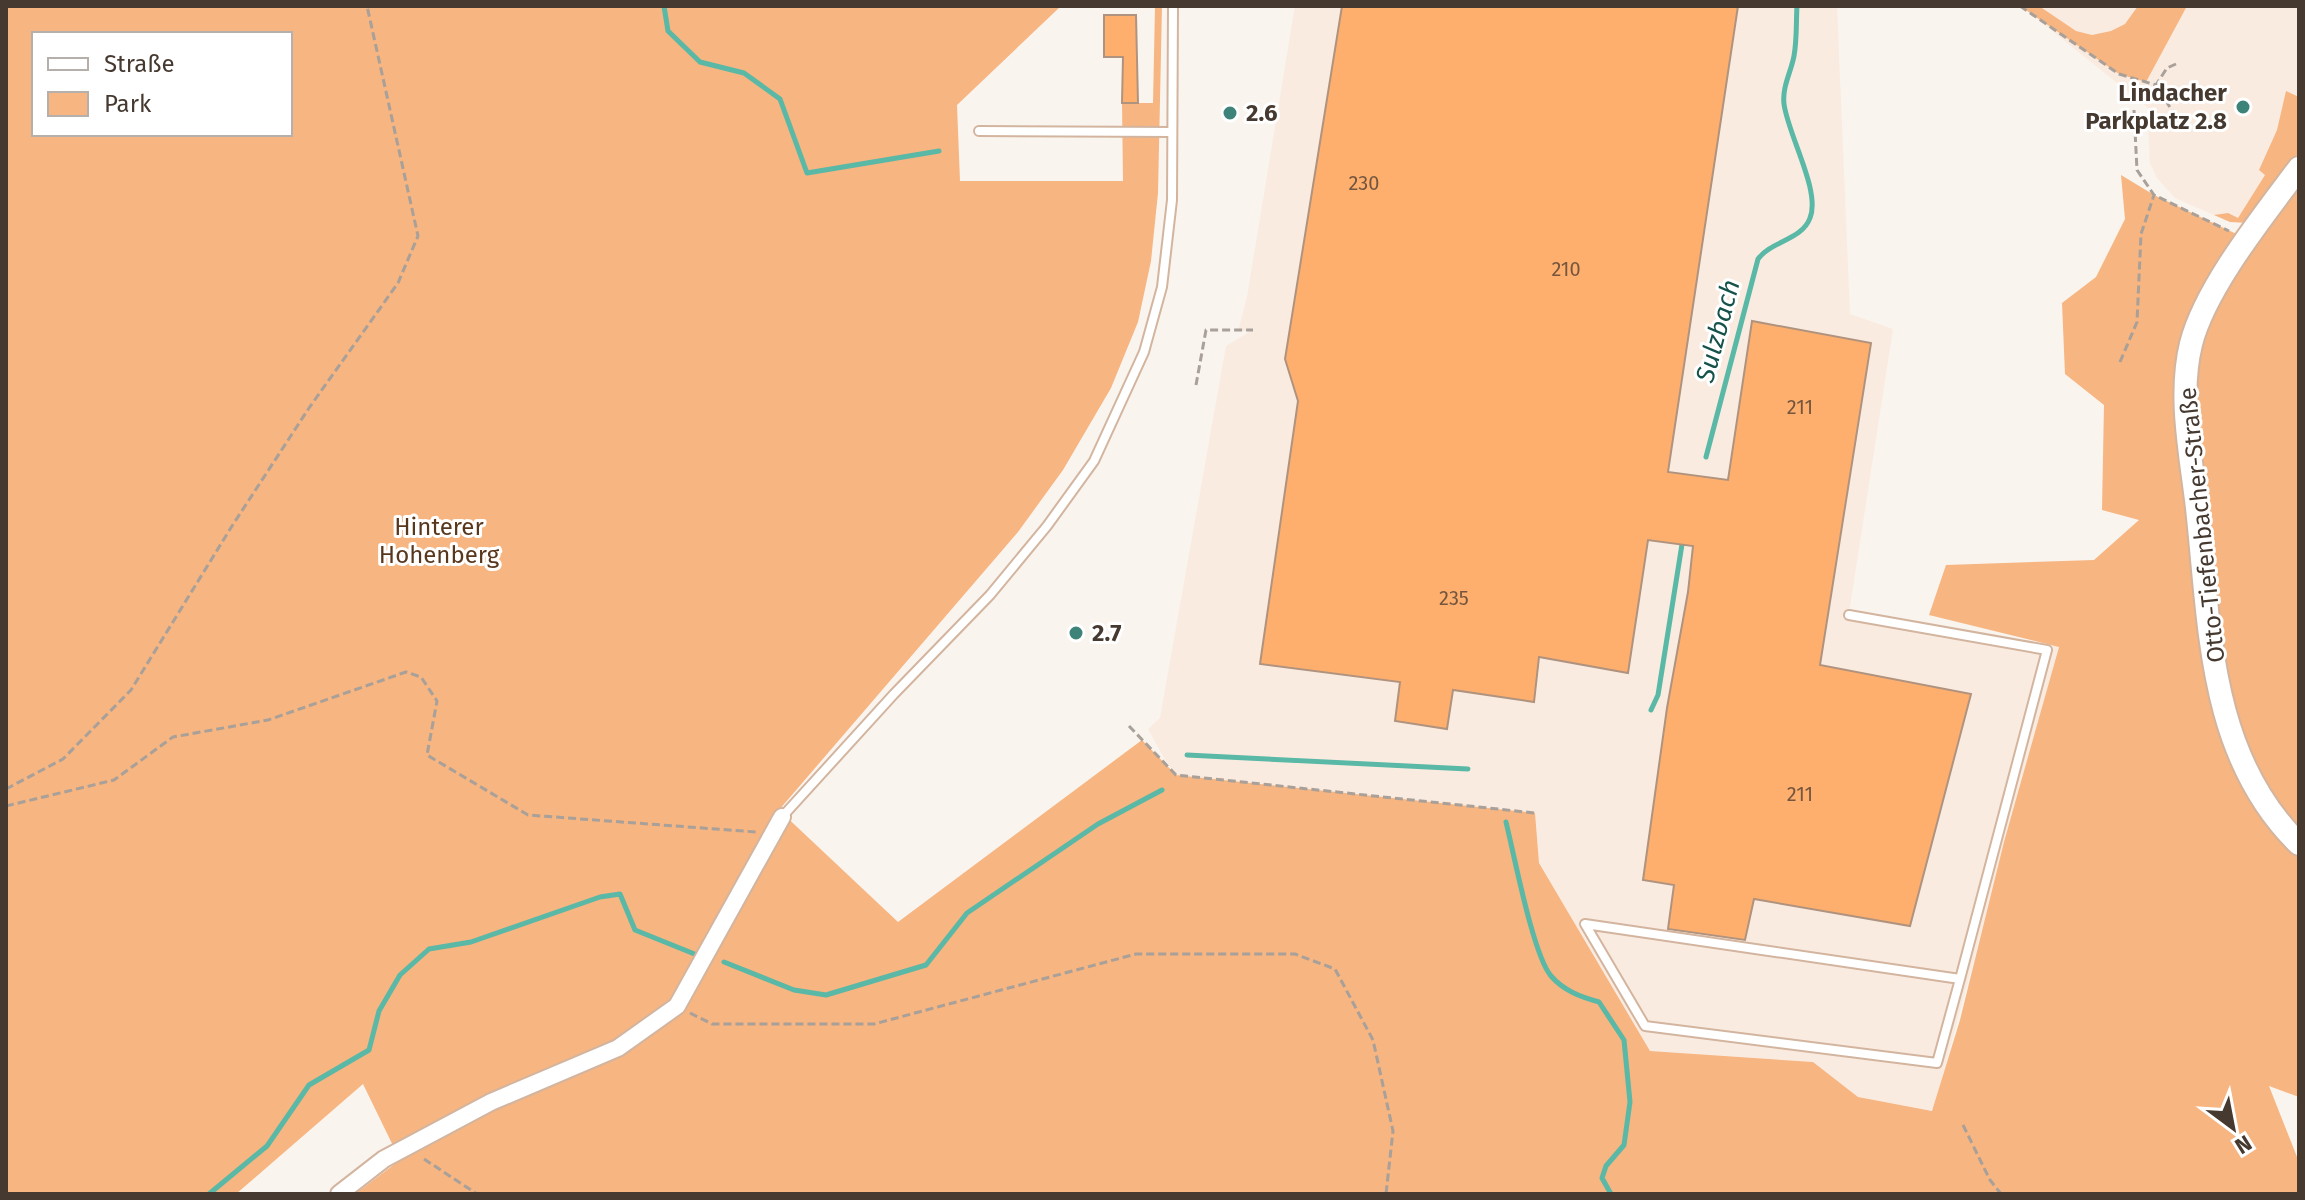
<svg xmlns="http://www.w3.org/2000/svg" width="2305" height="1200" viewBox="0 0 2305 1200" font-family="'Fira Sans',sans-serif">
<rect width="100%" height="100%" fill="#faf4ef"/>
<path fill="#faebe0" d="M1295,6H1837L1850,314L1893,329L1849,613L2059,646L1933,1111L1858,1097L1813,1062L1650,1051L1539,863L1535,813L1176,775L1164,758L1148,729L1160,718L1226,346L1251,331H1238L1247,297Z
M2021,6H2299V152L2250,223L2230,222L2175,198L2157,178L2150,163L2147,107Z"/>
<path fill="#f6b581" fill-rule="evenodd" d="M6,6H1061L957,105L960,181H1123L1122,103H1153L1155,7L1094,6H1162L1158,193L1151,261L1138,322L1111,388L1063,470L1018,532L779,810L898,922L1142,740L1176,775L1535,813L1539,863L1650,1051L1813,1062L1858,1097L1932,1111L1960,1020L2004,842L2059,647L1929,615L1946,565L2094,560L2139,520L2102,510L2104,405L2065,374L2062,303L2096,277L2125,219L2121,175L2154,195L2247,239L2299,183V1097L2269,1086L2299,1162V1194H355L400,1160L363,1084L236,1194H6ZM34,34H290V134H34Z
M2020,6H2039L2076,31L2092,35L2111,31L2125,24L2138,6H2187L2146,82L2119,74Z
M2286,91L2299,97V152L2250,223L2230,222L2214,215L2228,213L2238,218L2265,175L2259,170L2277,130Z"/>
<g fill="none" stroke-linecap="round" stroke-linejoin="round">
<path stroke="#59b8a6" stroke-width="5" d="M664,6L668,31L700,62L744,73L780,99L807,173L939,151
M1706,457L1758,259C1771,241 1802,240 1810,218C1821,191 1788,135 1784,104C1782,87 1791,72 1794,56C1797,40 1796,22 1797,6
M1651,710L1658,695L1683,538
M1187,755L1468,769
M1506,822C1514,854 1533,955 1551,976C1564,991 1581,997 1599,1002L1624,1040L1630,1102L1624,1145L1606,1166L1602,1178L1611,1194
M724,962L794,990L826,995L926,965L967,913L1098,824L1162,790
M209,1194L267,1146L309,1085L369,1050L379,1011L400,975L429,949L471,942L600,897L620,894L635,930L697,955"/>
</g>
<path fill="#ffaf6d" stroke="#b0937e" stroke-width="2" d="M1342,6H1738L1668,472L1728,480L1752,321L1871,343L1820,665L1971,694L1910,926L1754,899L1745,940L1668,929L1674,885L1643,880L1667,708L1688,592L1693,546L1648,540L1628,673L1539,657L1534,702L1453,690L1447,729L1395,721L1400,682L1260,664L1298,401L1285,359Z
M1104,15H1136L1138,103H1122L1123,57H1104Z"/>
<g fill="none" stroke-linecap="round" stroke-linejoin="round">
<g stroke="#d3b59f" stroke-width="12">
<path id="lane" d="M979,131L1172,132
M1849,615L2047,650L1960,979
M782,817L894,694L990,595L1047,526L1094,461L1144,352L1162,287L1172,200L1173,6
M1585,924L1960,979L1937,1063L1645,1026Z"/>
</g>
<g stroke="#d3b59f" stroke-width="20">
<path id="street" d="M339,1194L384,1159L491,1102L618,1048L677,1006L782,817"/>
</g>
<g stroke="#d3b59f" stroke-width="26">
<path id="secondary" d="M2299,168C2264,215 2205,288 2191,344C2178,396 2191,456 2197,508C2210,625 2208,755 2299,844"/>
</g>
<path stroke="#a8a099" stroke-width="3" stroke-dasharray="8 4" stroke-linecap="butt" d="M2020,6L2119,74L2156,85
M2176,64L2167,68L2156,85L2183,128
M2134,110L2137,170L2154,195L2229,231
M2120,362L2137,322L2141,234L2154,195
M1196,385L1206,330H1253
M1129,726L1176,775L1535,813
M6,789L63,759L131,690L232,526L309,408L398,283L418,236L367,6
M6,806L114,780L173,737L268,720L406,672L421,677L437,701L427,755L528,815L756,832
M690,1013L712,1024H874L1136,954H1295L1335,969L1373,1040L1393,1131L1386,1194
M1963,1125L1990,1180L2001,1194
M424,1159L477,1194"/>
<use href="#lane" stroke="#fff" stroke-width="8"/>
<use href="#street" stroke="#fff" stroke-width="16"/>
<use href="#secondary" stroke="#fff" stroke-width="22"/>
</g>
<g fill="#3e8379" stroke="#fff" stroke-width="3">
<circle cx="2243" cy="107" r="8"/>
<circle cx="1230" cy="113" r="8"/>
<circle cx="1076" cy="633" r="8"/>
</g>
<g text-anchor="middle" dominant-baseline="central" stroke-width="6" stroke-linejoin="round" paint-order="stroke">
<g font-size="20" fill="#74563f">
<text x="1364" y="183">230</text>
<text x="1566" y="269">210</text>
<text x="1800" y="407">211</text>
<text x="1454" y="598">235</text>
<text x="1800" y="794">211</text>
</g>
<g font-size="24" font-weight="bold" fill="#453930" stroke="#fff" text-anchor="start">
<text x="2227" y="93" text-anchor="end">Lindacher<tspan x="2227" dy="28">Parkplatz 2.8</tspan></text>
<text x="1246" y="113">2.6</text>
<text x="1092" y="633">2.7</text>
</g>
<g font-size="24" fill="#453930" stroke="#fff">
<text transform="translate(2202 525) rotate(-96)">Otto-Tiefenbacher-Straße</text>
</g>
<g font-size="24" fill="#58371c" stroke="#fff">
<text x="439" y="527">Hinterer<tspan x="439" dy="28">Hohenberg</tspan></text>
</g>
<g font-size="26" font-style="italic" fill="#15524a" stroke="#fff">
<text transform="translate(1718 331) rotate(-75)">Sulzbach</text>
</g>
</g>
<rect width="2305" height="1200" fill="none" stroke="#453930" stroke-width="16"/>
<rect x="32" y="32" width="260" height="104" fill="#ffffff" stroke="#b5b0ac" stroke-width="2"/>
<rect x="48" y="58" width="40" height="12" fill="#ffffff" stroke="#b5b0ac" stroke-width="2"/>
<text x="104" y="72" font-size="24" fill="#453930">Straße</text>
<rect x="48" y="92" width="40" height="24" fill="#f6b581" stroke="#b5b0ac" stroke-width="2"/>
<text x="104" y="112" font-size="24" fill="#453930">Park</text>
<g transform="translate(2233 1128) rotate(148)" stroke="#ffffff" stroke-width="6" paint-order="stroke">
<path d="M0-6L14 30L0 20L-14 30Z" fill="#453930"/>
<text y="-12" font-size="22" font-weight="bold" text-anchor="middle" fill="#453930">N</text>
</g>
</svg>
